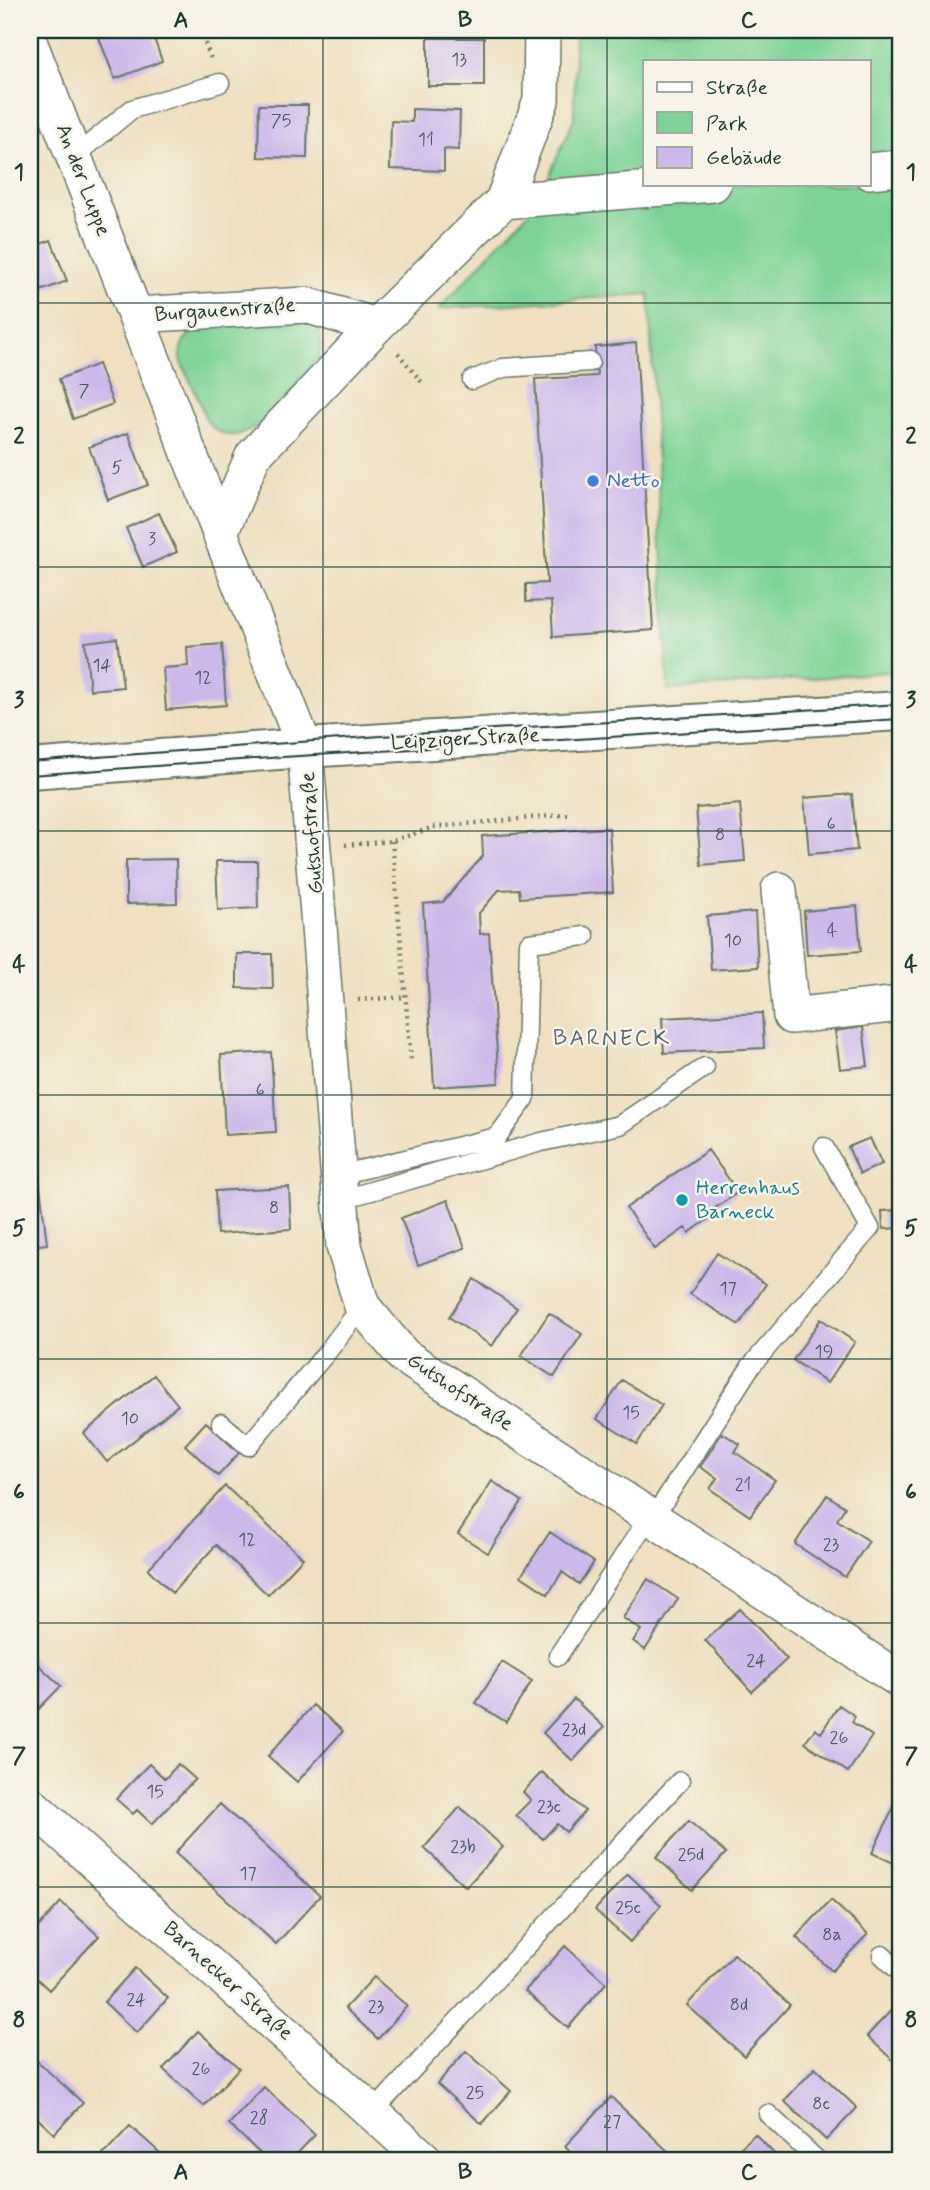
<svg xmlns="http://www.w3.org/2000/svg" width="930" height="2190" viewBox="0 0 930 2190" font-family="Mynerve,sans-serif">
<rect width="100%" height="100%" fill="#f7f3e8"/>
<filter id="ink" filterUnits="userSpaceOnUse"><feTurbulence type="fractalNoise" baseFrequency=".0143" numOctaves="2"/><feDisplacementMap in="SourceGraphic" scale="14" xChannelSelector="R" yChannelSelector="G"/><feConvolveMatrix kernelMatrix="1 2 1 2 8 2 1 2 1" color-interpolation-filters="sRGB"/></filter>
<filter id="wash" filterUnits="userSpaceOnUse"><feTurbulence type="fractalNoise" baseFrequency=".00686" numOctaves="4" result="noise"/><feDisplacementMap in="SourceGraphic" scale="28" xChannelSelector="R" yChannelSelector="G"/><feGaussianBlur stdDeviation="1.57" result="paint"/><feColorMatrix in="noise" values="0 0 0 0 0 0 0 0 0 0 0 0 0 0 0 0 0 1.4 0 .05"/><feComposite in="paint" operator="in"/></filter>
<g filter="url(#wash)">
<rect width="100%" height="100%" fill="#eee0c0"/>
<path fill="#7dd397" stroke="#4e8866" stroke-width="2" fill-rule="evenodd" d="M575,30H900V671L668,690L649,294L439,309L537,203L574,119ZM645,61H869V184H645Z
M308,321L320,329C324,364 314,369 291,392C273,411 241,453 212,427C204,420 200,402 196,393C190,380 178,363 181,348C184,337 194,330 204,326Z"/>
<g id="blocks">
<path fill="#ccb8eb" d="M96,30H151L162,61L115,79Z
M428,38H484V86H428Z
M259,105H308L307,158L258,157Z
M412,109L460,111L459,150L444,149V171L390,169L391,121L412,122Z
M51,240L67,281L30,295V248Z
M636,343L653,630L553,637L551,601L526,602V584L547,583L535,379L597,376L595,347Z
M98,364L113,404L73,419L59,379Z
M128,433L148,485L108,500L89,447Z
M159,513L177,552L143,567L126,528Z
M117,638L123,687L90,690L85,642Z
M222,644L226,705L166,710L163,668L188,666L187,647Z
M852,794L857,850L809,854L804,798Z
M740,804L745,861L701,865L696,808Z
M609,828L613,892L520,898L519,889L499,890L479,913L480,934L489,933L499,1083L434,1087L423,904L443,902L483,856L482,836Z
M176,859L177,903L126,904V860Z
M216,861H257L258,908L218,910Z
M857,906L861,951L807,955L804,911Z
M755,912L758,967L711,970L707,916Z
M237,954H272L273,989L237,988Z
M762,1013L764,1048L664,1053L662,1018Z
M863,1027L868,1066L840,1069L835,1031Z
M271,1052L276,1132L225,1135L221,1055Z
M870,1138L882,1164L860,1174L848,1147Z
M708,1150L738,1192L711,1211L714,1215L689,1233L685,1228L655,1249L626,1208Z
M38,1169L47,1244L30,1246V1170Z
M289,1187L291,1229L217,1234L215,1191Z
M448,1200L465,1248L418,1265L401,1218Z
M900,1210V1228L883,1229L882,1211Z
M717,1253L766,1284L739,1325L690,1294Z
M474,1279L517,1308L492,1346L449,1317Z
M549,1313L582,1334L554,1377L521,1356Z
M821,1319L855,1342L827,1383L793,1360Z
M154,1375L178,1405L107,1462L84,1433Z
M622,1380L662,1405L637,1444L597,1419Z
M206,1422L239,1453L218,1476L185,1445Z
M722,1433L740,1444L735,1452L775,1480L750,1516L710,1489L717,1478L700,1467Z
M492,1481L522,1501L488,1553L458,1534Z
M225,1486L303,1558L268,1595L216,1545L172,1593L148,1569Z
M827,1495L845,1507L837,1520L869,1541L845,1577L795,1544Z
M550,1532L594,1562L579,1584L562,1572L548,1594L521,1576Z
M648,1579L678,1599L645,1650L633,1641L641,1630L623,1618Z
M740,1609L787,1659L752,1692L705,1640Z
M30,1657L61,1686L30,1718Z
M502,1662L532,1681L506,1722L476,1703Z
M574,1699L604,1727L573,1761L543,1733Z
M313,1705L343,1731L297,1782L268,1756Z
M839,1705L855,1716L852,1722L872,1736L848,1772L805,1743L815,1729L821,1733Z
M149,1764L165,1779L178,1764L195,1779L152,1824L137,1810L133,1814L116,1799Z
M542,1772L585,1811L566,1832L557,1824L543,1839L516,1815L531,1800L523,1792Z
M898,1798L900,1799V1866L872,1853Z
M220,1804L320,1896L276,1944L175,1853Z
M460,1807L503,1847L466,1887L424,1848Z
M689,1821L726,1853L692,1890L656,1857Z
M628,1874L661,1905L630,1942L595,1910Z
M831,1900L868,1934L832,1971L796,1937Z
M61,1902L99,1936L49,1990L30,1972V1936Z
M565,1946L606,1983L568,2028L525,1991Z
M734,1954L790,2005L744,2056L687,2005Z
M135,1968L168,1998L137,2033L104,2002Z
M374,1977L407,2006L378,2039L345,2008Z
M898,2003L900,2005V2067L867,2036Z
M198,2031L239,2068L204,2106L163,2069Z
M466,2051L511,2091L482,2124L437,2084Z
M37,2061L83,2103L54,2134L30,2111V2069Z
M815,2068L857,2108L826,2140L784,2101Z
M264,2087L315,2135L291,2160H267L229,2124Z
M611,2097L674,2157L670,2160H580L565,2146Z
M130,2126L168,2160H102L100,2158Z
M755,2134L780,2160H728Z"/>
</g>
</g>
<g filter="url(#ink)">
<use href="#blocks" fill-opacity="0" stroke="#677665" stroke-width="2"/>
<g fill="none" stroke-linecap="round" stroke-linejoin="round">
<g stroke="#677665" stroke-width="21">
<path id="service" d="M74,157L132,109L220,83
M472,380L503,368L590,362
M339,1175L497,1137L525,1099L529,943L585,936
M340,1200L541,1142L620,1125L705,1067
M221,1423L248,1446L328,1351L362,1306
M652,1520L751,1366L870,1228L824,1147
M558,1656L649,1517
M882,1955L900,1972
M373,2112L680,1781
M768,2114L817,2160"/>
</g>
<g stroke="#677665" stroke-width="38">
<path id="minor" d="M542,30L541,101L503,201L376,326L253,456L220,533L305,748L344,1246L362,1306L404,1356L900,1680
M30,44L220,533
M869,171L900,168
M503,201L713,184
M136,315L306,305L376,326
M779,890L791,1016L900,1004
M30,1804L425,2160"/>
</g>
<g stroke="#677665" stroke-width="42">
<path id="tertiary" d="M30,769L305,748L900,711"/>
</g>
<path stroke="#677665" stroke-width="4.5" stroke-dasharray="2 5" stroke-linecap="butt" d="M200,30L211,59
M398,353L424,385
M392,841L411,1060
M345,845L392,841L434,827L573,814
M358,1000L406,997"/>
<use href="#service" stroke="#fff" stroke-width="18"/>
<use href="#minor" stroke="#fff" stroke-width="35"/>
<use href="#tertiary" stroke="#fff" stroke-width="38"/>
<path stroke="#1f3d34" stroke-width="2" d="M30,762L381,736L900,704
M30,775L283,757L900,719"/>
</g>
</g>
<path fill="none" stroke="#1f3d34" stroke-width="2" stroke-opacity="0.55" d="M323,30V2160M607,30V2160M30,303H900M30,567H900M30,831H900M30,1095H900M30,1359H900M30,1623H900M30,1887H900"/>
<circle fill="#3f7fe0" stroke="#f7f3e8" stroke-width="2.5" cx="593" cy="481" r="7"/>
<circle fill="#0f9aa8" stroke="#f7f3e8" stroke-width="2.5" cx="682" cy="1200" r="7"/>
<g text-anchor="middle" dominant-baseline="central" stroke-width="5" stroke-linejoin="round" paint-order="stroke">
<g font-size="18" fill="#4a5c62">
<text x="459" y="60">13</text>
<text x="281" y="121">75</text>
<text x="426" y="140">11</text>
<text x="84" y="391">7</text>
<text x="117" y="468">5</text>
<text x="152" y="539">3</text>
<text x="102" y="666">14</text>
<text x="203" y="678">12</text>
<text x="831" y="824">6</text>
<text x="720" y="835">8</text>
<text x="832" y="931">4</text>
<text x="733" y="941">10</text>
<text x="260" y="1090">6</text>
<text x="274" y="1208">8</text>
<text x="728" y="1289">17</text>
<text x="824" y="1352">19</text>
<text x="631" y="1413">15</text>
<text x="130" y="1419">10</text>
<text x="743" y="1485">21</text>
<text x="247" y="1540">12</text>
<text x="831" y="1545">23</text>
<text x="756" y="1661">24</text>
<text x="574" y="1730">23d</text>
<text x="839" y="1738">26</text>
<text x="155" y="1792">15</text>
<text x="549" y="1807">23c</text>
<text x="463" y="1847">23b</text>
<text x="691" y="1855">25d</text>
<text x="248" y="1874">17</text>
<text x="628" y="1908">25c</text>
<text x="832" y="1935">8a</text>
<text x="136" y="2000">24</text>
<text x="739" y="2005">8d</text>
<text x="376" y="2007">23</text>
<text x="201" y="2069">26</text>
<text x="475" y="2093">25</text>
<text x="821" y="2104">8c</text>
<text x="259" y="2118">28</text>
<text x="612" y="2122">27</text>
</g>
<g font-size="21" fill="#1f3d34" stroke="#f7f3e8">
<text transform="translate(83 180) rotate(69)">An der Luppe</text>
<text transform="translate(225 310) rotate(-4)">Burgauenstraße</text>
<text transform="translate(465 739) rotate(-3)">Leipziger Straße</text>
<text transform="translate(312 833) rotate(-94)">Gutshofstraße</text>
<text transform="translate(460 1392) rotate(34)">Gutshofstraße</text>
<text transform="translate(228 1981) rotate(42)">Barnecker Straße</text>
</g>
<g font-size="21" fill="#366cbe" stroke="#f7f3e8" text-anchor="start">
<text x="607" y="481">Netto</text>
</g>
<g font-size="21" fill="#0d838f" stroke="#f7f3e8" text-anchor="start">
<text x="696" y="1188">Herrenhaus<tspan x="696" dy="24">Barneck</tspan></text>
</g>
<g font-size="23" letter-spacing="2" fill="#5c6874" stroke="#f7f3e8">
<text x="612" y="1039">BARNECK</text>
</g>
</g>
<rect width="930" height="2190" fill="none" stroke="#f7f3e8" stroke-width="77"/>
<rect x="643" y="60" width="228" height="126" fill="#f7f3e8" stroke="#a1aaa0" stroke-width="2"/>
<rect x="657" y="82" width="35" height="10" fill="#ffffff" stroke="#a1aaa0" stroke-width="2"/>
<text x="706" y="94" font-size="21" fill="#1f3d34">Straße</text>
<rect x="657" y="112" width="35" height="21" fill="#7dd397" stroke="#a1aaa0" stroke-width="2"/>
<text x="706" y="130" font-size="21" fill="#1f3d34">Park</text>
<rect x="657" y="147" width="35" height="21" fill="#ccb8eb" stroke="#a1aaa0" stroke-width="2"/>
<text x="706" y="164" font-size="21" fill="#1f3d34">Gebäude</text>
<rect x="38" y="38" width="854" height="2114" fill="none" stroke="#1f3d34" stroke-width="2.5"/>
<g font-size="23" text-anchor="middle" font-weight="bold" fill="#1f3d34">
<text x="181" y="27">A</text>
<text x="465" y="27">B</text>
<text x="749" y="27">C</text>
<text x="19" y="179">1</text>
<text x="911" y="179">1</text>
<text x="19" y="443">2</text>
<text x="911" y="443">2</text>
<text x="19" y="707">3</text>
<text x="911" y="707">3</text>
<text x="19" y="971">4</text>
<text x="911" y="971">4</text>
<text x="19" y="1235">5</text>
<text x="911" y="1235">5</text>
<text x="19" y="1499">6</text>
<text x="911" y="1499">6</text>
<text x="19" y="1763">7</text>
<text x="911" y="1763">7</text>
<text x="19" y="2027">8</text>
<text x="911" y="2027">8</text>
<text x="181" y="2179">A</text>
<text x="465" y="2179">B</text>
<text x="749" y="2179">C</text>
</g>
</svg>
